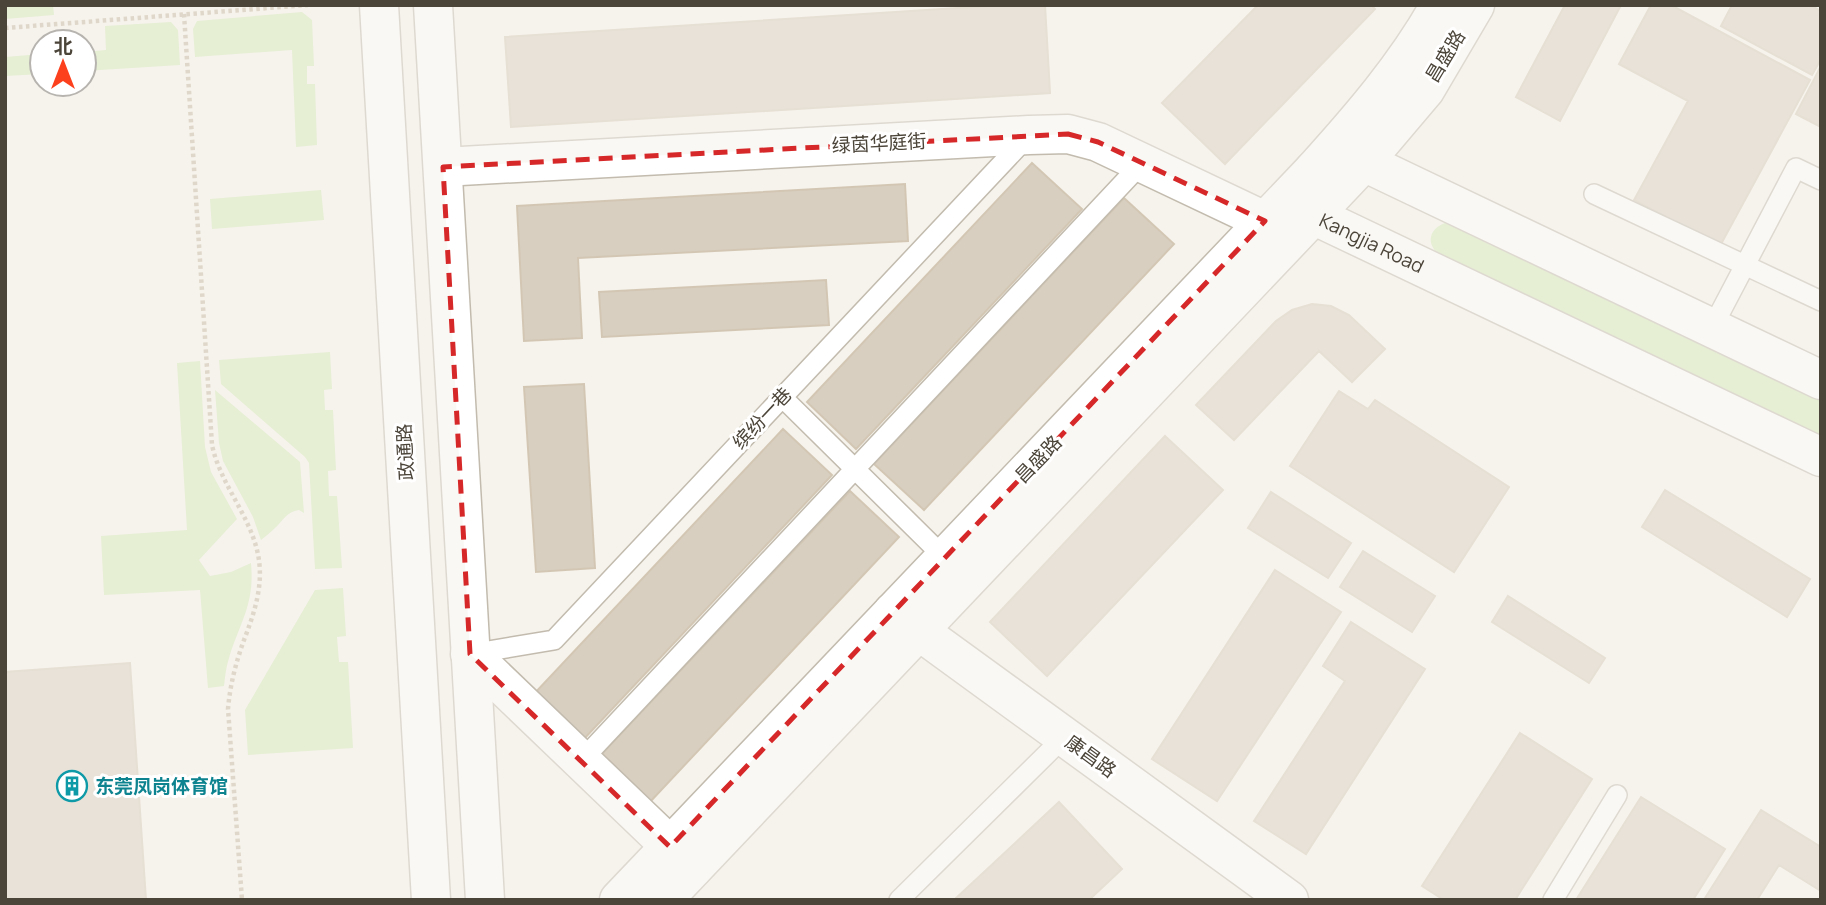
<svg xmlns="http://www.w3.org/2000/svg" width="1826" height="905" viewBox="0 0 1826 905" font-family="Manrope,'Noto Sans SC',sans-serif">
<rect width="100%" height="100%" fill="#f6f3ec"/>
<path fill="#d2eab5" d="M5,5H53L54,15L5,19Z
M302,12L312,20L314,66H307V84H315L317,145L296,147L292,50L195,57L193,29L197,21Z
M171,22L178,30L180,65L84,71V52L106,50L105,26Z
M42,54V74L5,76V57Z
M321,190L324,220L212,229L210,199Z
M1448,222L1821,397V437L1440,255C1424,243 1430,227 1448,222Z
M330,352L332,389L324,390L325,410H333L336,470L328,471L329,496H337L342,568L315,569L309,463L305,457L221,384L219,360Z
M200,361L205,447L211,472L237,519L199,560L210,576L231,572L251,563C255,604 240,622 229,658C226,667 225,677 224,686L208,688L200,590L104,595L101,536L187,530L177,363Z
M215,390L300,462L304,513L299,510C286,512 284,520 275,528C271,532 266,536 261,540L253,517L223,461L219,443Z
M343,588L346,636L337,637L339,662H348L353,748L248,755L245,710L315,590Z"/>
<path fill="#d8cfc1" stroke="#d3c7b4" stroke-width="2" d="M1005,5H1045L1050,93L511,127L505,37Z
M1258,5H1371L1375,9L1225,164L1162,103Z
M1565,5H1621L1560,121L1516,97Z
M1651,5H1671L1810,80L1720,246L1634,200L1688,101L1619,64Z
M1732,5H1810L1821,11V59L1812,75L1721,26Z
M1821,66V127L1796,114Z
M1032,163L1082,209L856,449L807,402Z
M905,184L908,241L578,258L582,338L524,341L517,206Z
M1124,198L1174,244L924,510L874,464Z
M826,280L829,325L602,337L599,292Z
M1312,304L1331,306L1349,315L1385,349L1352,382L1319,351L1234,440L1196,405L1276,321L1292,310Z
M584,384L595,568L536,572L524,387Z
M1339,391L1368,409L1375,400L1509,487L1454,572L1290,466Z
M783,429L832,475L582,741L533,695Z
M1165,436L1223,490L1047,676L990,622Z
M1665,490L1810,579L1787,617L1642,527Z
M850,491L899,537L649,803L599,757Z
M1271,492L1351,543L1328,578L1248,528Z
M1363,551L1435,596L1412,632L1340,587Z
M1275,570L1341,612L1217,801L1152,759Z
M1508,596L1605,658L1589,683L1492,622Z
M1351,622L1425,669L1306,854L1254,821L1345,681L1323,666Z
M130,663L146,900H5V672Z
M1520,733L1592,779L1515,900H1444L1422,886Z
M1641,797L1725,849L1693,900H1576Z
M1059,802L1122,869L1089,900H954Z
M1761,810L1821,847V891L1779,865L1757,900H1707L1705,898Z"/>
<g fill="none" stroke-linecap="round" stroke-linejoin="round">
<g stroke="#c2bbae" stroke-width="22">
<path id="service" d="M1594,194L1821,301
M1712,328L1796,168L1821,180
M782,397L948,561
M470,654L554,640L1028,136
M581,761L1142,163
M899,900L1064,737
M1553,900L1617,795"/>
</g>
<g stroke="#c2bbae" stroke-width="41">
<path id="minor" d="M443,167L1029,135L1068,134L1098,142L1292,234
M893,612L1289,900
M470,654L693,868"/>
</g>
<g stroke="#c2bbae" stroke-width="41">
<g id="tertiary">
<path d="M379,5L431,900"/>
<path d="M433,5L485,900"/>
<path id="s1" d="M1821,380L1364,162L1314,170L1313,215L1821,457"/>
<path d="M619,900L1314,170C1360,119 1406,66 1440,5"/>
<path d="M663,900L1364,162L1425,90L1475,5"/>
</g>
</g>
<path stroke="#c4b79f" stroke-width="4.5" stroke-dasharray="3.5 3.5" stroke-linecap="butt" d="M184,14L212,445C220,483 248,513 257,550C265,582 255,611 244,640C236,662 230,685 228,709L242,900
M5,28L308,5"/>
<use href="#service" stroke="#fff" stroke-width="19"/>
<use href="#minor" stroke="#fff" stroke-width="38"/>
<use href="#tertiary" stroke="#fff" stroke-width="38"/>
</g>
<path d="M0 0H1826V905H0ZM1068,134L1098,142L1265,221L670,847L470,654L443,167Z" fill="#f6f3ec" fill-opacity=".55" fill-rule="evenodd"/>
<path fill="none" stroke="#d62828" stroke-width="5" stroke-dasharray="14 9" stroke-linejoin="round" d="M1068,134L1098,142L1265,221L670,847L470,654L443,167Z"/>
<defs>
<g id="building-ring" transform="scale(1.575)"><circle r="9.5" fill="#fff" stroke="#0f9aa8" stroke-width="1.5"/><path d="M-4-6H4V6H1V3H-1V6H-4ZM-2.5-4.3h1.7v1.8h-1.7ZM.8-4.3h1.7v1.8H.8ZM-2.5-1h1.7V.8h-1.7ZM.8-1h1.7V.8H.8Z" fill="#0f9aa8"/></g>
</defs>
<g fill-rule="evenodd">
<use href="#building-ring" x="72" y="786"/>
</g>
<g text-anchor="middle" dominant-baseline="central" stroke-width="6" stroke-linejoin="round" paint-order="stroke">
<g font-size="19" fill="#4b4439" stroke="#fff">
<text transform="translate(1445 56) rotate(-59)">昌盛路</text>
<text transform="translate(879 143) rotate(-3)">绿茵华庭街</text>
<text stroke="none"><textPath href="#s1" startOffset="667">Kangjia Road</textPath></text>
<text transform="translate(762 418) rotate(-47)">缤纷一巷</text>
<text transform="translate(405 452) rotate(-93)">政通路</text>
<text transform="translate(1038 459) rotate(-46)">昌盛路</text>
<text transform="translate(1091 756) rotate(36)">康昌路</text>
</g>
<g font-size="19" font-weight="bold" fill="#0d838f" stroke="#fff" text-anchor="start">
<text x="95" y="786">东莞凤岗体育馆</text>
</g>
</g>
<rect width="1826" height="905" fill="none" stroke="#4b4439" stroke-width="14"/>
<g transform="translate(63 63)"><circle r="33" fill="#ffffff" stroke="#b7b4b0" stroke-width="2"/>
<path d="M0-5L12 26L0 18L-12 26Z" fill="#fc3f1d"/>
<text y="-10" font-size="19" font-weight="bold" text-anchor="middle" fill="#4b4439">北</text>
</g>
</svg>
